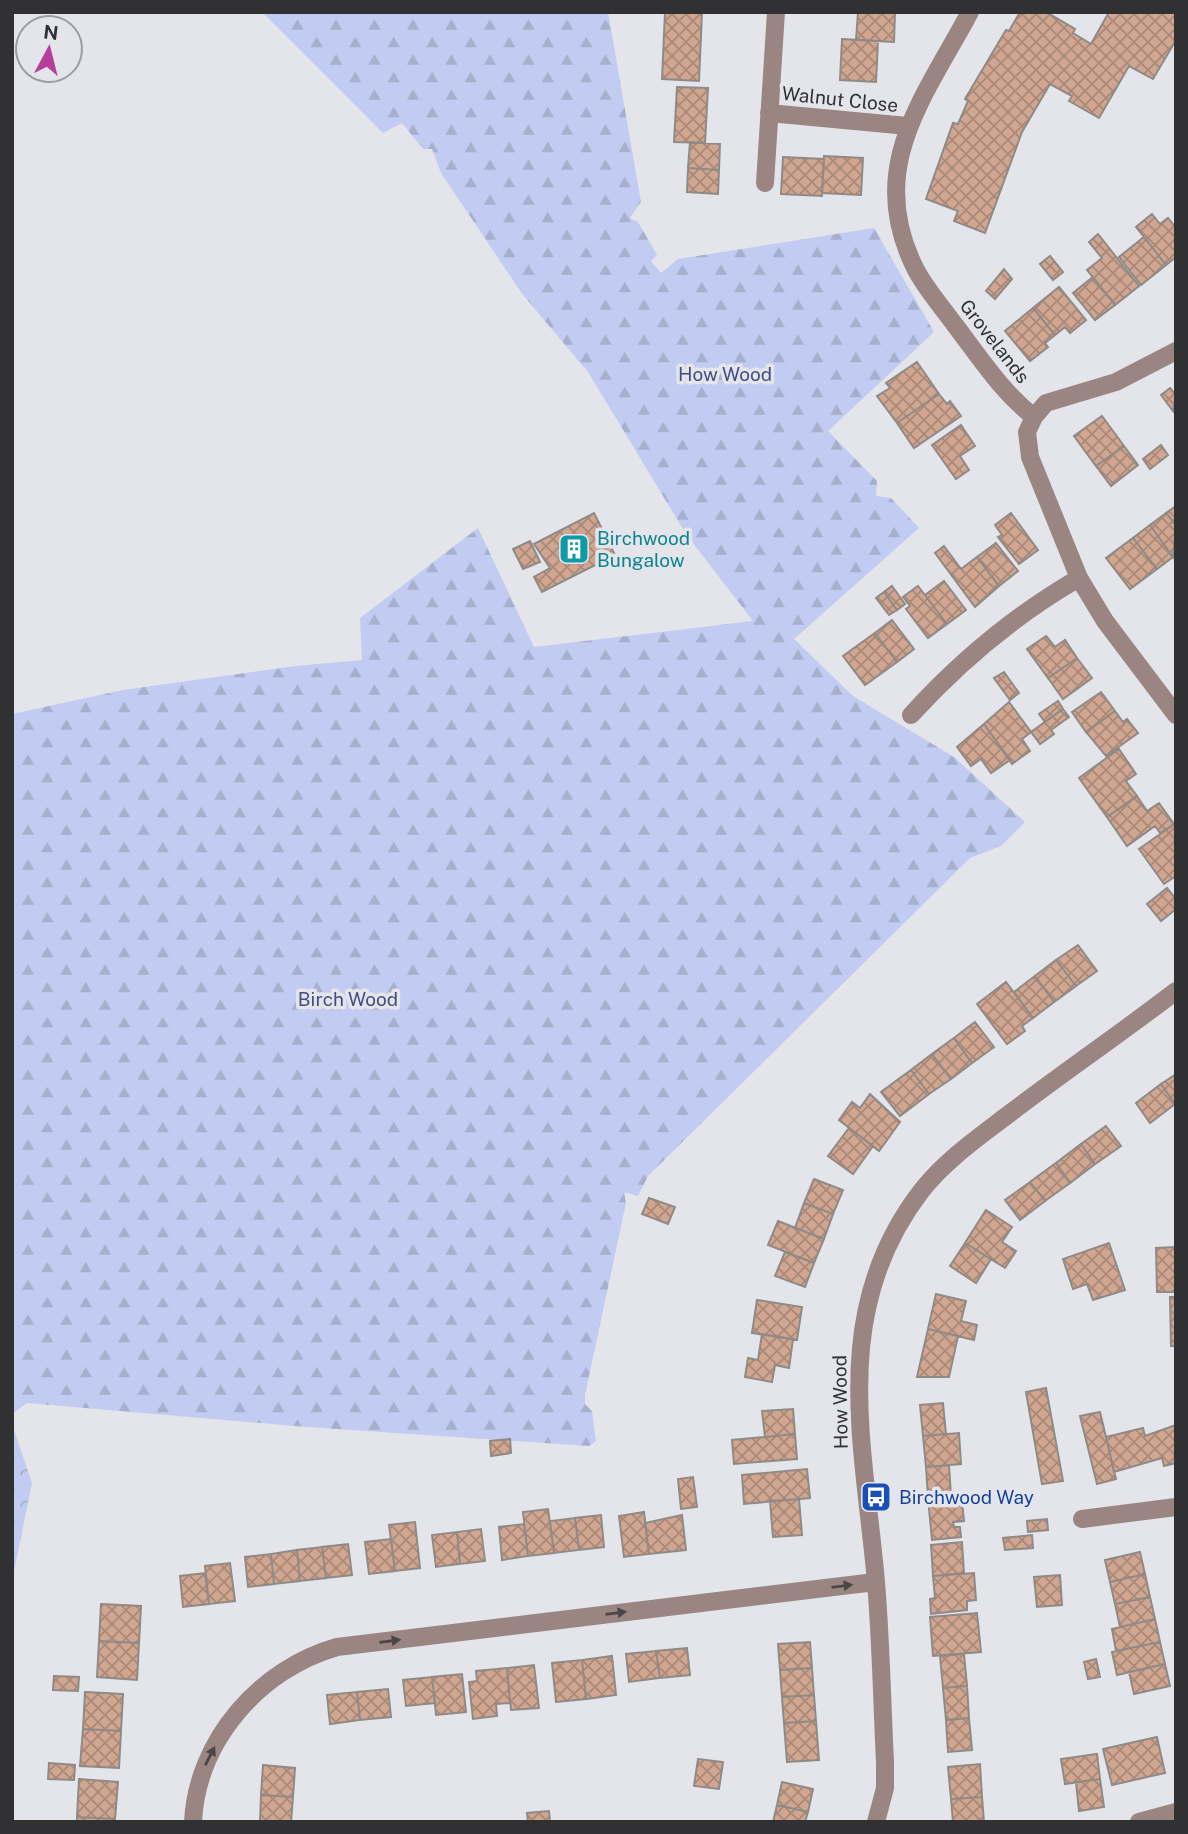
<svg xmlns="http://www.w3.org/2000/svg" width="1188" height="1834" viewBox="0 0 1188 1834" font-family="'Public Sans',sans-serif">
<defs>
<pattern id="forest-firs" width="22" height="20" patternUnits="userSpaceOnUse" patternTransform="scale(1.75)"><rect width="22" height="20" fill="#c2cbf1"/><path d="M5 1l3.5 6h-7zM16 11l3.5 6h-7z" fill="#a7afcf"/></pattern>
<pattern id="park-crowns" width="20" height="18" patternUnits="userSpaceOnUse" patternTransform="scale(1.75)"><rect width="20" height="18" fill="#c2cbf1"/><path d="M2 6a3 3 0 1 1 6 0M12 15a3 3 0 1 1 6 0" fill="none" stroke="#a7afcf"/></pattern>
<pattern id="building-cross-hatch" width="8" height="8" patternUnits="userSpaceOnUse" patternTransform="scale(1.75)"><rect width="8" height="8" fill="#d1a691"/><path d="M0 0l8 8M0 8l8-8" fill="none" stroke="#a87"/></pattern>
</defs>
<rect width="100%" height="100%" fill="#e3e5eb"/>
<path fill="url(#forest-firs)" d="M262,12H608L641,202L630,218L638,222L657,255L651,261L661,273L678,259L874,228L934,332L828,431L877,481L876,496L891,498L919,528L794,639L853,696L954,757L1025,822L1001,846L970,858L648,1176L638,1196L624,1192L626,1203L585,1395V1404L592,1411L596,1441L589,1446L307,1427L27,1403L12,1414V714L123,690L296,666L362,660L360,618L478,528L534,647L753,621L686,534L588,372L523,295L441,173L432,149H423L402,123L383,133Z"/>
<path fill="url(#park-crowns)" d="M12,1424L32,1483L12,1581Z"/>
<path fill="url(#building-cross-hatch)" stroke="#908a87" stroke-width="2" d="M665,12H702L699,81L662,79Z
M858,12H895L894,42L856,40Z
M1020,12H1046L1075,29L1073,33L1091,44L1109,12H1176V40L1153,79L1129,66L1099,118L1069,101L1072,96L1050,84L1022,132L985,233L954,221L958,211L926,199L953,123L958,124L968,101L965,99L1006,30L1009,31Z
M842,39L878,41L876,82L840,80Z
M677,87L708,88L705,143L674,142Z
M690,142L720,144L719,170L688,168Z
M824,156L863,158L861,195L822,193Z
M783,157L824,159L822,196L781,194Z
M688,168L719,170L718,194L687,192Z
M1152,214L1160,224L1168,218L1176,228V257L1166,265L1136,227Z
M1098,234L1139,286L1115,305L1087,270L1102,258L1089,242Z
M1144,237L1166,265L1141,285L1119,257Z
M1050,256L1063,272L1053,280L1040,264Z
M1004,269L1012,279L995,299L986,291Z
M1093,277L1115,305L1095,320L1073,293Z
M1059,287L1086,320L1070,333L1065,327L1055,335L1033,308Z
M1033,308L1055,335L1045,343L1048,347L1030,361L1005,331Z
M917,362L939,394L897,423L877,396L890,388L886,383Z
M1170,388L1176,395L1173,411L1161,395Z
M939,394L947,404L950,401L961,416L914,448L897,423Z
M1102,416L1124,446L1096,466L1074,436Z
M961,425L975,446L960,456L969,470L956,479L932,445Z
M1161,445L1168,455L1150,469L1143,459Z
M1124,446L1138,465L1111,486L1096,466Z
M1176,506V525L1166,513Z
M594,513L615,555L542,592L534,577L550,568L534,544Z
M1011,513L1038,550L1019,564L998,537L1002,535L995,525Z
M1166,513L1176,525L1173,557L1150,525Z
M1150,525L1173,557L1157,569L1133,538Z
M1133,538L1157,569L1130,589L1106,558Z
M530,541L540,562L523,569L513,549Z
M996,543L1018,571L999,586L977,557Z
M944,546L961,569L977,557L999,586L975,607L935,553Z
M944,581L966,610L947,624L925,595Z
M892,586L905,604L897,610L884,592Z
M918,586L947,624L928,638L906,609L910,606L903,597Z
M884,592L897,610L889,615L876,598Z
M892,620L914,649L897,662L875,633Z
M875,633L897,662L865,685L843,656Z
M1046,636L1055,647L1065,640L1077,658L1048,678L1027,649Z
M1077,658L1092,678L1063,699L1048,678Z
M1004,672L1019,693L1010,700L994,678Z
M1101,692L1115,711L1086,732L1072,712Z
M1058,701L1063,709L1045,722L1039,714Z
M1009,702L1031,732L1022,739L1030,751L1012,764L984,724Z
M1063,709L1069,717L1051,730L1054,734L1040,744L1031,732Z
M1115,711L1123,722L1127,719L1138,733L1106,756L1086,732Z
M984,724L1010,760L991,773L981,759L971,766L957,747Z
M1119,749L1136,774L1126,781L1137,796L1107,817L1079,778Z
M1137,796L1147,811L1159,803L1174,824L1160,833L1155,826L1127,846L1107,817Z
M1176,823V876L1164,884L1139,849Z
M1167,888L1176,899V909L1161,921L1147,904Z
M1078,945L1097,971L1076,986L1056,960Z
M1056,960L1076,986L1054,1002L1035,976Z
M1035,976L1054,1002L1033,1018L1014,992Z
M1006,982L1033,1018L1022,1026L1025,1031L1007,1044L977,1004Z
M975,1022L994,1047L972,1063L954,1038Z
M954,1038L972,1063L951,1079L932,1054Z
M932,1054L951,1079L929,1094L911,1070Z
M911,1070L929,1094L900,1116L881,1092Z
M1176,1074V1104H1175L1161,1084Z
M1161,1084L1175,1104L1150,1123L1136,1103Z
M870,1094L900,1122L879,1151L839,1120L852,1102L860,1108Z
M1106,1126L1121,1146L1095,1164L1081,1144Z
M849,1128L873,1146L853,1174L828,1156Z
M1081,1144L1095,1164L1070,1183L1056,1163Z
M1056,1163L1070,1183L1045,1201L1030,1182Z
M814,1179L843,1190L833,1214L804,1203Z
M1030,1182L1045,1201L1020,1220L1005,1200Z
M649,1198L675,1207L668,1224L642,1214Z
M804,1203L833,1214L824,1239L795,1228Z
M986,1210L1012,1227L1002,1242L1016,1251L1005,1268L965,1243Z
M778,1221L824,1239L814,1263L768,1245Z
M965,1243L991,1259L976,1283L950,1266Z
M1109,1243L1125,1290L1093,1300L1087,1284L1073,1289L1063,1259Z
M1176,1247V1292H1157L1156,1248Z
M785,1252L814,1263L805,1287L775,1276Z
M936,1294L966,1301L961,1321L977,1325L974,1340L928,1329Z
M1170,1297H1176V1346H1171Z
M757,1300L802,1307L797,1340L752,1333Z
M928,1329L958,1336L949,1377H917Z
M762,1334L793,1339L789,1368L775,1365L772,1382L745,1377L748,1358L758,1360Z
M1046,1388L1063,1481L1042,1484L1026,1392Z
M943,1403L946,1434L923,1436L920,1405Z
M793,1409L795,1434L765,1437L762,1411Z
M1100,1412L1116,1479L1097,1484L1080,1416Z
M1176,1425V1463L1164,1466L1162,1458L1114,1472L1106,1437L1143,1428L1145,1436Z
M959,1433L961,1464L926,1467L923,1436Z
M795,1434L797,1459L734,1464L732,1440Z
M510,1439L511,1453L491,1456L490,1441Z
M949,1465L951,1496L928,1498L926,1467Z
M807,1469L810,1498L744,1504L742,1475Z
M693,1477L697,1507L681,1509L678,1479Z
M951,1496L952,1503L962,1502L964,1521L953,1522L954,1527H960L961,1537L932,1540L928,1498Z
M799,1499L802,1535L773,1537L770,1501Z
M548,1509L554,1553L528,1556L523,1512Z
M644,1512L649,1554L624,1557L619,1516Z
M601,1515L604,1547L579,1550L575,1518Z
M682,1515L686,1550L649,1554L645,1523Z
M575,1518L579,1550L554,1553L550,1521Z
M1047,1519L1048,1530L1028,1532L1027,1521Z
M415,1522L420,1568L395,1571L389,1525Z
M524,1524L528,1556L502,1560L499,1527Z
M481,1529L485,1561L460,1564L457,1532Z
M457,1532L460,1564L436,1567L432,1535Z
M1032,1535L1033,1548L1005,1550L1003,1538Z
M391,1539L395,1571L369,1574L365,1542Z
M962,1542L964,1573L933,1576L931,1545Z
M348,1544L352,1575L326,1578L322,1547Z
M322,1547L326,1578L300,1581L297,1550Z
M297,1550L300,1581L274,1584L271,1554Z
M1140,1552L1145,1574L1110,1582L1105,1560Z
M271,1554L274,1584L248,1587L245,1557Z
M230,1563L235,1601L209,1604L205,1566Z
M205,1573L209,1604L183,1607L180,1576Z
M974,1573L976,1600L967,1601V1610L931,1614L930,1599L935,1598L933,1576Z
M1145,1574L1150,1597L1115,1604L1110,1582Z
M1060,1575L1062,1605L1037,1607L1034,1577Z
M1150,1597L1155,1619L1120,1627L1115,1604Z
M101,1604L141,1606L139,1643L99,1641Z
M977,1613L981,1652L933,1656L930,1617Z
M1155,1619L1160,1642L1116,1651L1112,1629Z
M99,1641L139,1643L137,1680L97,1677Z
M810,1642L812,1668L780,1670L778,1644Z
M1160,1642L1165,1664L1117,1675L1112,1652Z
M687,1648L690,1675L660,1678L656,1651Z
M656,1651L660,1678L629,1682L626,1654Z
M964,1654L967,1686L943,1688L940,1656Z
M612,1656L616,1695L586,1699L582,1660Z
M1096,1659L1100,1677L1088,1679L1084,1662Z
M582,1660L586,1699L556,1702L552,1663Z
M1165,1664L1170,1686L1134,1694L1129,1672Z
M534,1665L539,1708L511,1710L507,1668Z
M507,1668L510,1703L496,1704L497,1716L473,1719L469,1682L477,1681L476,1671Z
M812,1668L814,1695L782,1697L780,1670Z
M462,1674L466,1712L436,1715L432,1677Z
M54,1676L79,1677L78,1691L53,1690Z
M432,1677L435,1703L406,1706L403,1680Z
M967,1686L969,1718L946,1720L943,1688Z
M388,1689L391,1717L360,1720L357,1692Z
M85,1692L123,1694L121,1731L83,1729Z
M357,1692L360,1720L330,1724L327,1695Z
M814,1695L816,1721L784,1723L782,1697Z
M969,1718L972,1750L948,1752L946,1720Z
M816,1721L819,1760L787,1762L784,1723Z
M83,1729L121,1731L119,1768L80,1766Z
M1157,1737L1165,1773L1112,1785L1103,1749Z
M1097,1754L1100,1779L1065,1784L1061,1759Z
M698,1759L723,1762L719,1789L694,1786Z
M49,1763L75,1765L74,1780L48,1779Z
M980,1764L982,1797L951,1799L948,1767Z
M263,1765L295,1768L293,1797L261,1795Z
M79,1779L118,1782L115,1819L77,1817Z
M1100,1779L1104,1807L1079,1811L1076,1782Z
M782,1782L813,1789L808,1812L777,1805Z
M261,1795L293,1797L291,1822H260Z
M982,1797L984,1822H953L951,1799Z
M777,1805L808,1812L805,1822H773Z
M549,1811L550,1822H528L527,1813Z
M77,1817L115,1819V1822H77Z"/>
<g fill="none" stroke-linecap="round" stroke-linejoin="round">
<path stroke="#9a8583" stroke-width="18" d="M970,12C924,98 865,168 915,268C925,288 942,307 955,325C980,358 1002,392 1034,417L1027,432L1030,457L1079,578L1105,621L1176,715
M769,113L908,126
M765,183L776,12
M1034,417L1046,403L1116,382L1176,351
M911,715C961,660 1015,615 1079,578
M1082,1519L1176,1507
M193,1822C197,1740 260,1669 337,1647L875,1582
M876,1822L885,1788V1762C882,1702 881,1642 876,1582C864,1444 828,1311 922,1190C945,1161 976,1139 1005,1117C1061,1074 1120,1034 1176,991
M1139,1822L1176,1812"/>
</g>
<defs><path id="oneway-solid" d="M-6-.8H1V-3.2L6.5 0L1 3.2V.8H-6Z" transform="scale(1.75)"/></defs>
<g fill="#4b4648">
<use href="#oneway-solid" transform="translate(842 1586) rotate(-7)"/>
<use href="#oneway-solid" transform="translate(616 1613) rotate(-7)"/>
<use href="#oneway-solid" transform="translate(390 1641) rotate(-7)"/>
<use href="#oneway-solid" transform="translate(210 1756) rotate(-63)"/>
</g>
<defs>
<g id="building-square" transform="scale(1.575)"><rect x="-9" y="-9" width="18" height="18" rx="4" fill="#0f9aa8" stroke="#e3e5eb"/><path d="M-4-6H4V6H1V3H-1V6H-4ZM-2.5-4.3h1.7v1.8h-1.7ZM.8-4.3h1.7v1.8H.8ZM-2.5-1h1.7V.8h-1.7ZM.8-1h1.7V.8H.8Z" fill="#fff"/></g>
<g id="bus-square" transform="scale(1.575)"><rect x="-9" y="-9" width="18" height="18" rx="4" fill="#1a4fb4" stroke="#e3e5eb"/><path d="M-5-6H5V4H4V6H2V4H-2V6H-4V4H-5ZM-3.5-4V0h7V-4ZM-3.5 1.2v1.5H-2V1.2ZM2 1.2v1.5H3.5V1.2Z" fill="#fff"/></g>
</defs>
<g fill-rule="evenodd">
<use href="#building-square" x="574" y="549"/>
<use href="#bus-square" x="876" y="1497"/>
</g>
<g text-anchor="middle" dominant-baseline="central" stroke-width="7" stroke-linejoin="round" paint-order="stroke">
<g font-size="19" fill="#313134" stroke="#e3e5eb">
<text transform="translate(840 99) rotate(6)">Walnut Close</text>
<text transform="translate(995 341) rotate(52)">Grovelands</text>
<text transform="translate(840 1402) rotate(-91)">How Wood</text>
</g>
<g font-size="19" fill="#424d82" stroke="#e3e5eb">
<text x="725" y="374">How Wood</text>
<text x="348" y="999">Birch Wood</text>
</g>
<g font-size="19" fill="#0d838f" stroke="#e3e5eb" text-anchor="start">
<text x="597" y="538">Birchwood<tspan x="597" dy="22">Bungalow</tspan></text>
</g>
<g font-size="19" fill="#164399" stroke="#e3e5eb" text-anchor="start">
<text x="899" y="1497">Birchwood Way</text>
</g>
</g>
<rect width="1188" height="1834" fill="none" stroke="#313134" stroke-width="28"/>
<g transform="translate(49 49) rotate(7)"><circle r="33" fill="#e3e5eb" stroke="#9c9da2" stroke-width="2"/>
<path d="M0-5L12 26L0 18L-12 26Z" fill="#b44099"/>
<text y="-10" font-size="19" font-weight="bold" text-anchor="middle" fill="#313134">N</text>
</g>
</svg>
